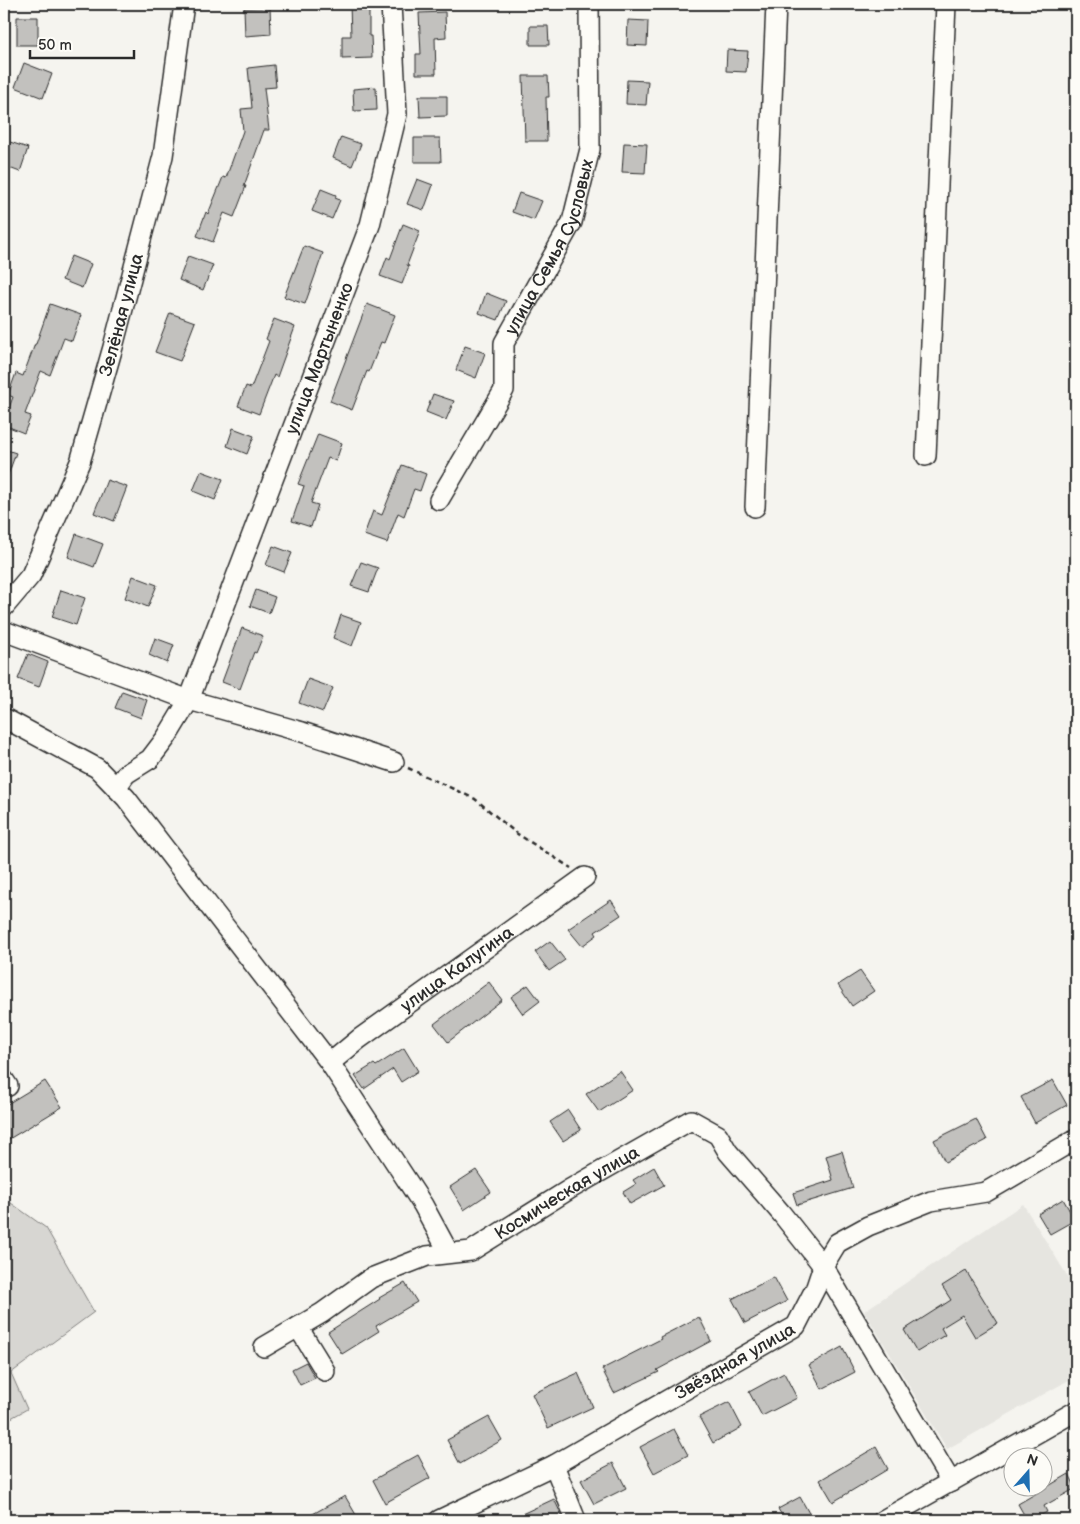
<svg xmlns="http://www.w3.org/2000/svg" width="1080" height="1524" viewBox="0 0 1080 1524" font-family="'Balsamiq Sans',sans-serif">
<rect width="100%" height="100%" fill="#f5f4ef"/>
<filter id="ink" filterUnits="userSpaceOnUse"><feTurbulence type="fractalNoise" baseFrequency=".02" numOctaves="2"/><feDisplacementMap in="SourceGraphic" scale="10" xChannelSelector="R" yChannelSelector="G"/><feConvolveMatrix kernelMatrix="1 2 1 2 8 2 1 2 1" color-interpolation-filters="sRGB"/></filter>
<g filter="url(#ink)">
<path fill="#e6e5e0" d="M1023,1204L1076,1290V1376L947,1449L864,1311Z"/>
<path fill="#d7d6d2" stroke="#81807e" d="M4,1198L46,1228L94,1312L11,1373L27,1409L4,1422Z"/>
<path fill="#c2c1be" stroke="#2b2b2b" d="M350,4H369V36H371L372,58L342,59V36H351Z
M270,7L271,34L245,36L244,8Z
M445,12L446,37L435,38L436,74H416V54H421L419,13Z
M17,17H38V45H17Z
M628,20L648,21L647,46L627,45Z
M530,26H548L549,45H530Z
M727,50L748,51L746,72L726,71Z
M24,63L52,74L43,98L15,87Z
M274,65L276,87L264,88L269,130H264L244,186H246L234,217L224,213L213,242L197,236L206,212L208,214L223,177L226,178L243,131L241,109L252,108L248,68Z
M523,76H548L549,97H546L547,141H525Z
M627,80L648,81L646,105L626,104Z
M376,87L377,110L354,111L353,89Z
M419,96H447V116L420,117Z
M341,137L361,144L352,166L333,158Z
M414,138H440L441,162H414Z
M4,140L28,148L20,172L4,166Z
M624,143L647,144L645,173L622,172Z
M417,179L433,185L424,210L407,204Z
M321,189L336,195L335,198L340,200L332,219L312,211Z
M519,193L542,201L534,220L512,212Z
M403,224L420,231L407,265L409,266L402,284L380,276L387,257L390,259Z
M304,246L323,253L305,304L284,297Z
M71,256L91,264L82,288L62,280Z
M188,256L213,265L203,290L179,280Z
M486,293L506,301L498,320L479,313Z
M50,304L81,315L72,341L64,338L50,375L41,371L25,414L31,416L24,433L4,425V421L13,397L8,395L16,373L23,376L35,344H36Z
M367,304L395,315L384,343L381,342L369,372L367,371L352,410L330,401Z
M170,313L195,322L180,361L155,352Z
M274,319L295,327L277,377L274,375L259,414L238,406L246,386L251,388L269,341L266,339Z
M465,346L485,353L476,378L456,370Z
M433,394L454,401L446,420L426,412Z
M233,428L254,436L247,454L227,446Z
M318,434L342,443L336,461L328,458L311,503L318,505L311,527L292,521L304,486L298,484Z
M4,449L16,453L5,483L4,482Z
M402,465L426,474L420,491L414,489L404,516L398,513L387,543L364,535L373,511L382,515Z
M201,471L223,479L215,500L193,491Z
M107,480L127,487L114,521L94,513Z
M76,534L103,544L94,567L68,557Z
M273,546L292,553L284,572L266,565Z
M361,562L378,568L369,592L351,586Z
M133,576L157,585L148,607L125,598Z
M61,590L85,598L76,625L52,617Z
M256,590L275,597L269,613L250,606Z
M341,615L361,622L352,646L333,638Z
M242,628L263,636L256,653L254,652L240,689L222,682Z
M155,638L174,645L167,663L149,655Z
M28,654L48,662L39,687L18,679Z
M308,679L333,688L323,712L299,703Z
M122,691L147,700L141,718L115,708Z
M611,900L621,915L595,932L597,935L582,946L568,929Z
M550,941L565,960L549,971L535,952Z
M860,971L874,991L852,1006L838,985Z
M489,982L502,1000L448,1042L434,1024Z
M528,985L540,1001L523,1014L511,997Z
M404,1048L418,1071L401,1082L393,1069L364,1089L355,1076L374,1064L376,1066Z
M620,1071L633,1090L599,1112L586,1094Z
M1053,1080L1067,1105L1035,1123L1021,1097Z
M45,1081L62,1107L4,1142V1106Z
M568,1110L581,1130L563,1141L550,1122Z
M976,1119L987,1140L945,1162L934,1140Z
M842,1151L853,1188L797,1205L793,1193L833,1180L826,1156Z
M654,1167L664,1185L630,1204L623,1192L636,1184L633,1180Z
M476,1170L491,1192L464,1210L450,1187Z
M1063,1199L1075,1220L1050,1234L1038,1214Z
M966,1271L998,1323L975,1337L962,1315L941,1328L945,1335L917,1352L904,1330L951,1300L942,1286Z
M774,1277L787,1301L745,1323L732,1299Z
M405,1283L417,1302L376,1326L379,1331L342,1354L328,1332L380,1299L379,1298Z
M699,1317L711,1341L657,1370L659,1372L614,1393L602,1369L661,1339L660,1337Z
M842,1347L855,1372L822,1389L809,1365Z
M306,1362L315,1378L300,1385L292,1369Z
M578,1373L593,1407L548,1428L532,1394Z
M784,1373L797,1398L762,1416L749,1392Z
M729,1402L742,1427L713,1443L699,1417Z
M489,1417L502,1440L460,1464L447,1440Z
M674,1429L688,1455L654,1473L640,1447Z
M876,1447L888,1469L833,1502L820,1480Z
M418,1455L430,1478L385,1503L373,1480Z
M613,1463L626,1488L594,1504L581,1480Z
M1069,1474L1076,1488L1044,1506L1047,1512L1032,1520H1027L1018,1504Z
M345,1496L359,1520H302Z
M800,1497L810,1515L800,1520H785L778,1509Z
M554,1499L564,1520H509Z"/>
<g fill="none" stroke-linecap="round" stroke-linejoin="round">
<g stroke="#2b2b2b" stroke-width="22">
<g id="minor">
<path d="M926,456L946,4"/>
<path id="s1" d="M439,500L504,390V343L572,222L590,149L589,4"/>
<path d="M755,507L776,4"/>
<path id="s2" d="M4,607L31,575L80,462L113,347L163,156L184,4"/>
<path d="M4,631L189,700L302,732L394,762"/>
<path d="M4,718L97,768L126,798L330,1063L423,1205L449,1253"/>
<path id="s3" d="M116,788L126,774L150,759L166,738L189,700L370,225L397,114L391,4"/>
<path id="s4" d="M330,1063L359,1039L585,877"/>
<path d="M4,1080L8,1086"/>
<path d="M298,1327L325,1371"/>
<path id="s5" d="M264,1347L322,1313L371,1278L427,1256L471,1251L570,1189L691,1120L718,1135L728,1152L781,1213L823,1266L951,1482"/>
<path d="M554,1465L576,1520"/>
<path id="s6" d="M439,1520L554,1465L796,1326L816,1287L823,1266L837,1243L868,1226L931,1201L986,1192L1076,1139"/>
<path d="M883,1520L1076,1411"/>
</g>
</g>
<path stroke="#2b2b2b" stroke-width="2.5" stroke-dasharray="5 4" stroke-linecap="butt" d="M408,768L475,799L516,833L571,868"/>
<use href="#minor" stroke="#fdfcf7" stroke-width="19"/>
</g>
</g>
<g text-anchor="middle" dominant-baseline="central" stroke-width="4.5" stroke-linejoin="round" paint-order="stroke">
<g font-size="18" fill="#2b2b2b" stroke="#fdfcf7">
<text stroke="none"><textPath href="#s1" startOffset="282">улица Семья Сусловых</textPath></text>
<text stroke="none"><textPath href="#s2" startOffset="318">Зелёная улица</textPath></text>
<text stroke="none"><textPath href="#s3" startOffset="482">улица Мартыненко</textPath></text>
<text stroke="none"><textPath href="#s4" startOffset="158">улица Калугина</textPath></text>
<text stroke="none"><textPath href="#s5" startOffset="344">Космическая улица</textPath></text>
<text stroke="none"><textPath href="#s6" startOffset="336">Звёздная улица</textPath></text>
</g>
</g>
<rect width="1080" height="1524" fill="none" stroke="#fdfcf7" stroke-width="20"/>
<rect x="10" y="10" width="1060" height="1504" fill="none" stroke="#2b2b2b" stroke-width="2" filter="url(#ink)"/>
<g transform="translate(1028 1472) rotate(20)"><circle r="24" fill="#fdfcf7" stroke="#a9a8a5"/>
<path d="M0-4L9 19L0 12L-9 19Z" fill="#1f6fb2"/>
<text y="-8" font-size="14" font-weight="bold" text-anchor="middle" fill="#2b2b2b">N</text>
</g>
<path d="M30 50v8h104v-8" fill="none" stroke="#2b2b2b" stroke-width="2.5"/>
<text x="38" y="50" font-size="15" fill="#2b2b2b" stroke="#fdfcf7" stroke-width="4" paint-order="stroke">50 m</text>
</svg>
